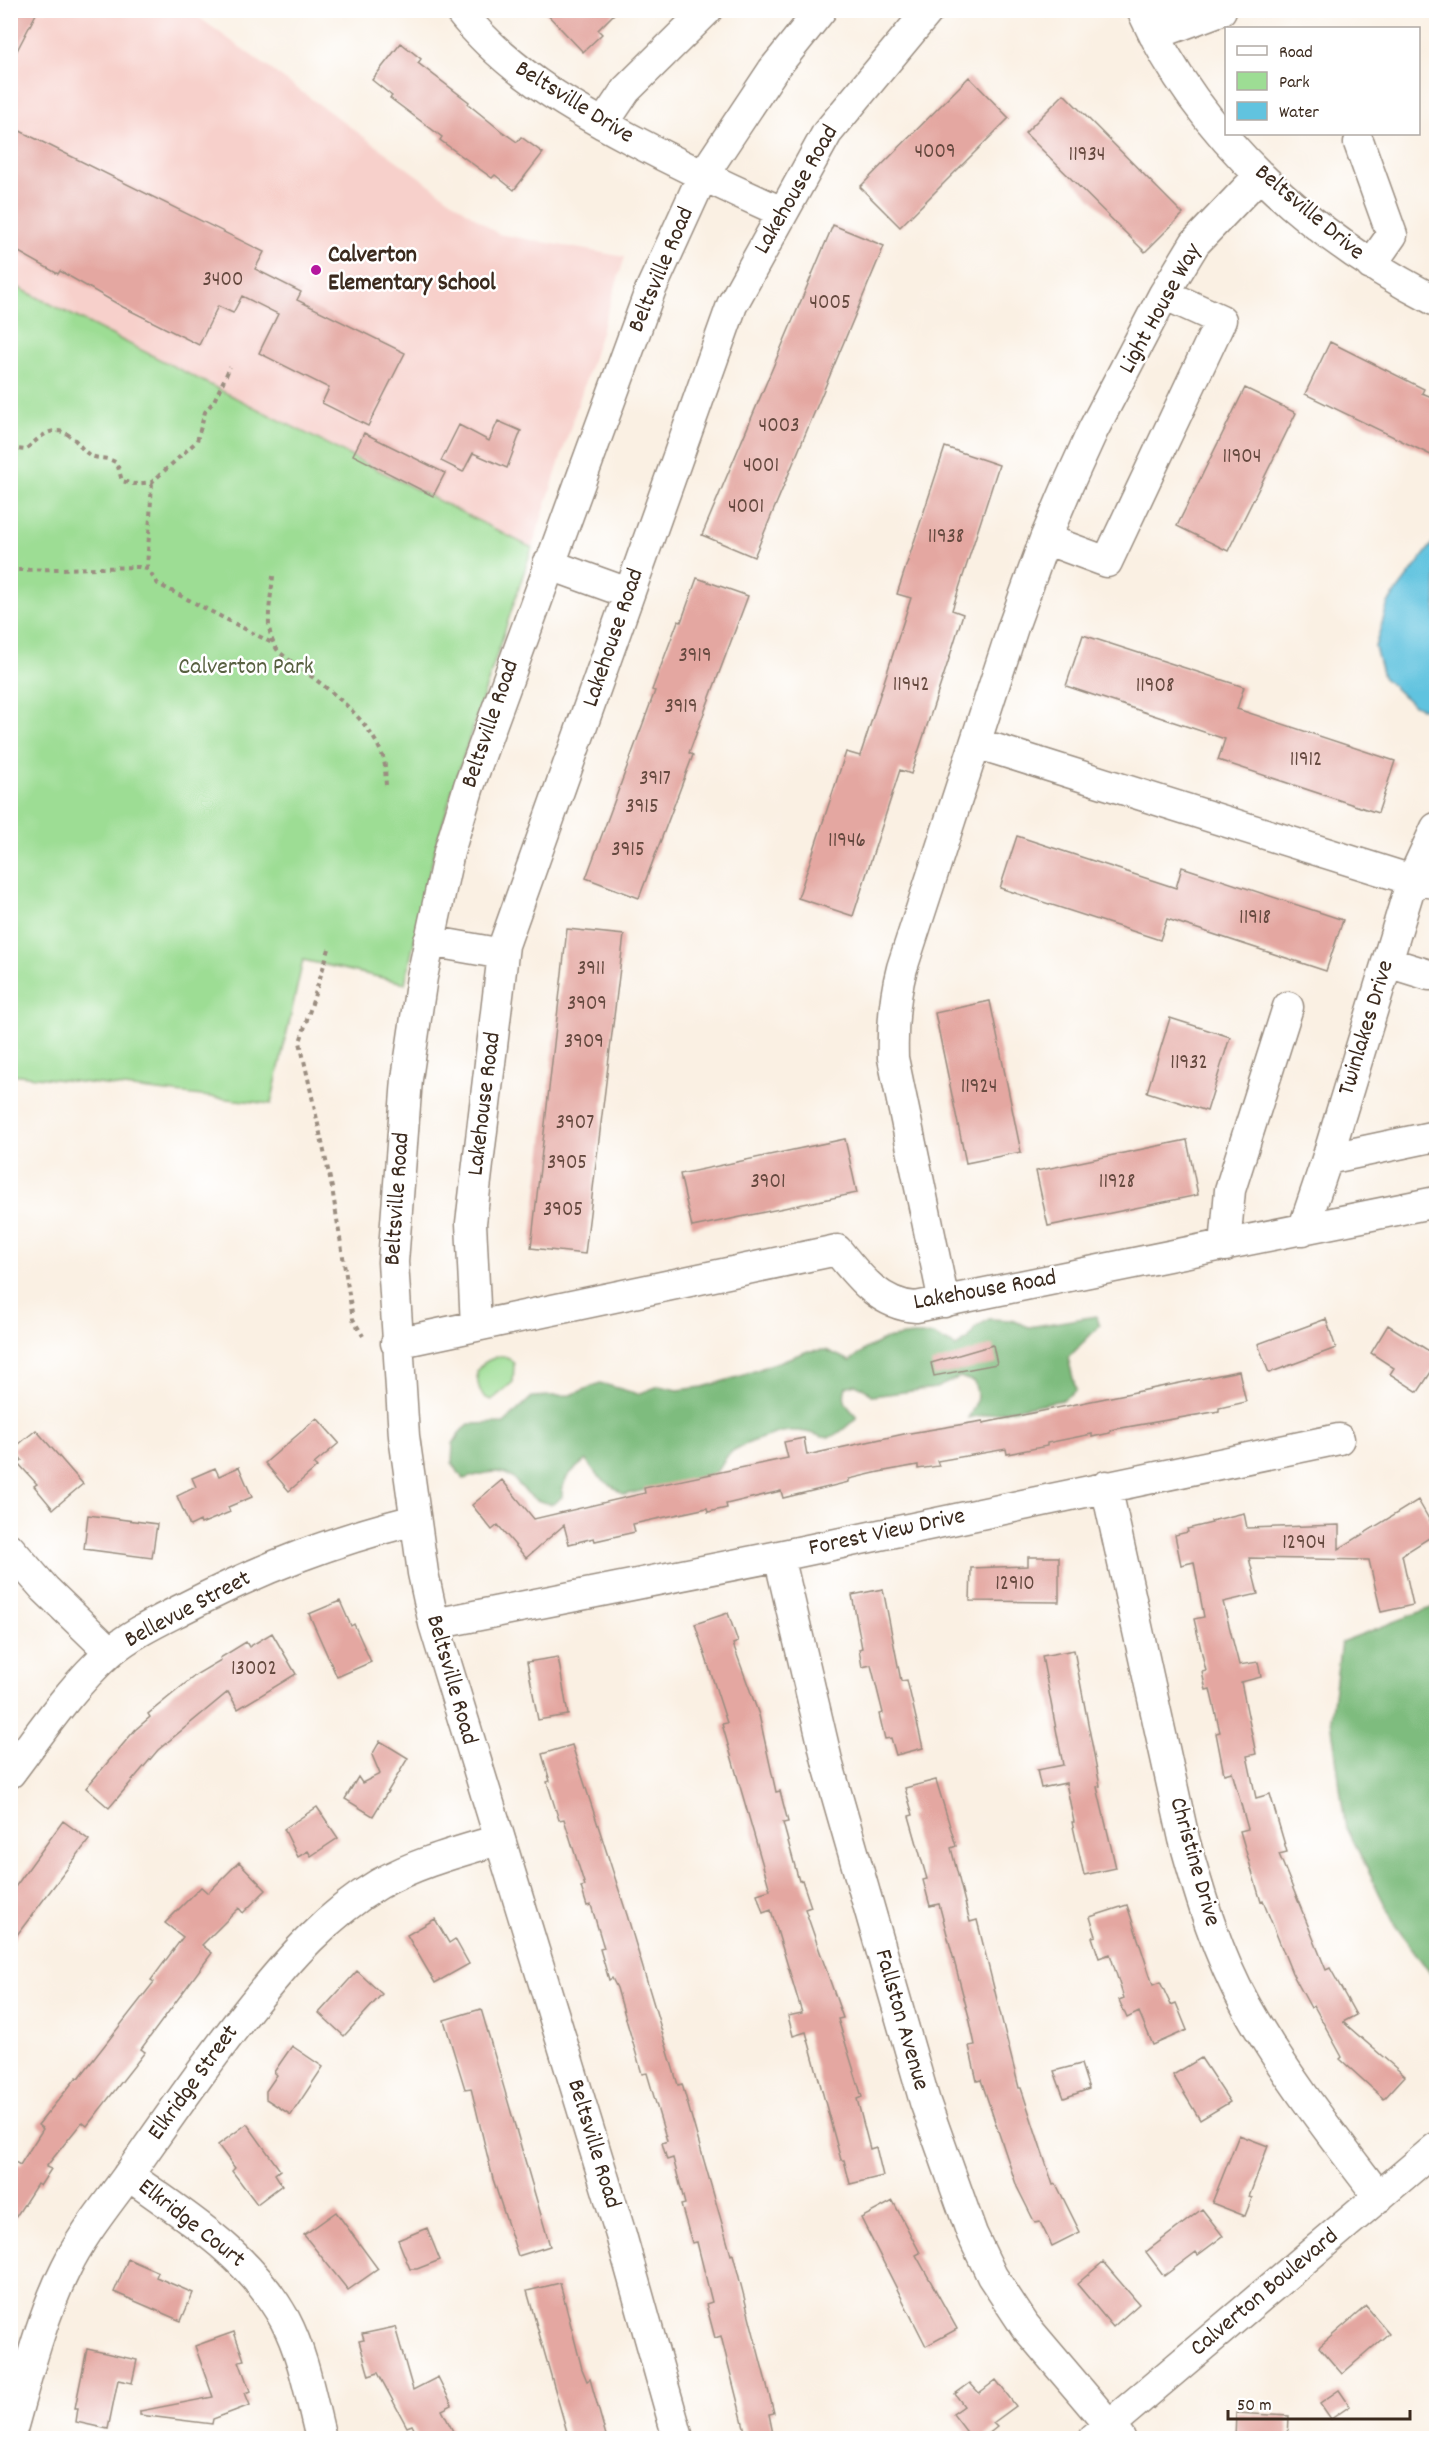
<svg xmlns="http://www.w3.org/2000/svg" width="1447" height="2449" viewBox="0 0 1447 2449" font-family="Dekko,sans-serif">
<rect width="100%" height="100%" fill="#fff"/>
<filter id="ink" filterUnits="userSpaceOnUse"><feTurbulence type="fractalNoise" baseFrequency=".0167" numOctaves="2"/><feDisplacementMap in="SourceGraphic" scale="12" xChannelSelector="R" yChannelSelector="G"/><feConvolveMatrix kernelMatrix="1 2 1 2 8 2 1 2 1" color-interpolation-filters="sRGB"/></filter>
<filter id="wash" filterUnits="userSpaceOnUse"><feTurbulence type="fractalNoise" baseFrequency=".008" numOctaves="4" result="noise"/><feDisplacementMap in="SourceGraphic" scale="24" xChannelSelector="R" yChannelSelector="G"/><feGaussianBlur stdDeviation="1.35" result="paint"/><feColorMatrix in="noise" values="0 0 0 0 0 0 0 0 0 0 0 0 0 0 0 0 0 1.4 0 .05"/><feComposite in="paint" operator="in"/></filter>
<g filter="url(#wash)">
<rect width="100%" height="100%" fill="#faf0e3"/>
<path fill="#f7d0cb" d="M10,11H190L498,234L625,257L532,548L11,284Z"/>
<path fill="#9ddd94" stroke="#6c8459" stroke-width="1.5" d="M11,284L532,548L453,788L433,858L405,983L303,960L271,1104L11,1074Z
M503,1356L509,1358L514,1364L513,1382L492,1400C479,1398 477,1383 477,1371C482,1362 493,1357 503,1356Z"/>
<path fill="#7ebc7e" stroke="#5c734e" stroke-width="1.5" d="M1096,1316L1100,1325L1068,1358L1076,1390L1062,1400L968,1418C976,1405 980,1397 974,1382L960,1377L936,1388L872,1396L864,1388L855,1384L846,1387C841,1402 848,1406 857,1417C819,1454 829,1429 790,1431C777,1432 738,1445 729,1454C724,1459 721,1467 715,1473L624,1495L598,1476L586,1460C572,1471 561,1478 562,1497L553,1504C521,1502 520,1473 497,1472C486,1472 474,1476 463,1479L452,1463L453,1444L461,1431L469,1424L504,1423L532,1397L571,1395L600,1383L638,1394L659,1386L678,1390L703,1387L738,1377L808,1351L826,1350L850,1361L866,1349L885,1339L912,1335H933L956,1347L969,1339L975,1328L989,1319L1012,1320L1029,1327Z
M1436,1606V1981L1395,1925L1345,1824L1331,1719L1341,1642Z"/>
<path fill="#61c3df" stroke="#4e767e" stroke-width="1.5" d="M1436,539V714L1412,704L1383,677L1375,647L1388,603Z"/>
<g id="blocks">
<path fill="#e4a7a1" d="M10,10H38L10,64Z
M543,10H618L598,30L602,34L583,52Z
M401,43L421,59L418,63L469,102L468,104L500,130L517,142L521,137L543,153L514,190L495,175L492,178L440,140L442,137L390,98L392,96L372,80Z
M969,77L1009,118L900,227L860,187Z
M1064,94L1183,214L1145,252L1025,133Z
M10,126L264,252L255,269L301,292L297,300L405,353L368,426L322,403L329,388L259,353L278,314L242,296L233,313L218,306L199,345L123,307L60,271L58,274L10,247Z
M833,225L884,246L754,557L702,535Z
M1330,342L1424,389L1422,393L1437,399V458L1305,394Z
M1245,388L1296,413L1228,551L1177,526Z
M498,421L521,431L507,468L473,453L463,472L441,461L459,425L489,441Z
M364,433L445,473L433,496L353,455Z
M945,447L999,465L952,610L963,614L948,662L911,774L900,770L853,916L798,898L846,752L860,756L875,710L911,598L897,594Z
M697,578L748,596L689,753L693,755L639,898L586,878L655,691L652,690L678,621L681,622Z
M1083,635L1244,687L1237,709L1395,761L1378,813L1218,760L1225,739L1066,686Z
M1017,836L1176,888L1182,867L1343,920L1326,971L1167,919L1160,940L1000,888Z
M567,929L624,935L585,1254L531,1248Z
M990,1001L1021,1152L966,1163L935,1013Z
M1170,1018L1230,1037L1207,1111L1147,1092Z
M845,1139L857,1193L692,1227L680,1174Z
M1187,1140L1198,1195L1048,1226L1036,1171Z
M1326,1319L1336,1348L1269,1373L1258,1344Z
M1388,1325L1437,1356V1363L1418,1392L1390,1374L1394,1368L1371,1353Z
M993,1345L997,1364L934,1376L931,1363Z
M1239,1371L1246,1402L1219,1408V1411L1110,1430V1433L1092,1437V1434L1047,1443V1446L1007,1454L1006,1449L937,1461L939,1466L918,1469V1465L879,1472L849,1479V1482L783,1498L781,1491L726,1504L727,1508L708,1512L707,1508L633,1524L635,1532L595,1541L594,1538L569,1544L564,1525L526,1558L498,1525L492,1530L472,1505L502,1480L534,1519L645,1493L644,1488L788,1458L784,1442L804,1438L807,1455L904,1434L983,1421V1423Z
M317,1418L339,1443L314,1464L317,1467L289,1491L265,1463Z
M36,1430L83,1484L53,1509L34,1486L37,1484L18,1463L22,1460L13,1449Z
M239,1467L252,1497L228,1507L230,1512L201,1524L200,1521L190,1526L177,1496L196,1487L192,1478L215,1468L219,1476Z
M1418,1500L1437,1533L1402,1555L1413,1605L1381,1612L1369,1560L1249,1558L1258,1594L1223,1602L1239,1665L1258,1662L1261,1677L1241,1682L1256,1754L1247,1756L1256,1798L1270,1794L1287,1852L1279,1854L1326,1970L1330,1968L1356,2015L1343,2022L1405,2076L1384,2099L1340,2059L1342,2057L1314,2006L1311,2008L1292,1973L1263,1901L1261,1902L1240,1831L1248,1829L1232,1772L1224,1774L1216,1733L1220,1732L1210,1689L1206,1690L1202,1672L1206,1671L1194,1619L1204,1617L1194,1562L1181,1565L1175,1535L1188,1532L1187,1529L1212,1523L1211,1521L1244,1513L1247,1528L1339,1525V1549Z
M88,1515L157,1524L152,1558L84,1549Z
M1028,1557H1059V1602L970,1601L971,1568L1028,1566Z
M883,1589L901,1681L907,1680L923,1748L896,1755L891,1738L885,1739L879,1714L883,1713L871,1665L862,1667L859,1649L862,1648L852,1595Z
M340,1601L351,1626L354,1624L371,1662L337,1677L309,1614Z
M728,1613L738,1642L733,1644L759,1715L776,1792L780,1791L788,1822L783,1823L799,1881L802,1880L811,1907L805,1909L843,2018L838,2019L862,2097L857,2099L870,2149L876,2147L883,2176L850,2184L844,2160H841L806,2032L793,2036L788,2016L802,2013L771,1910L763,1913L757,1894L770,1890L722,1724L727,1723L695,1624Z
M272,1633L296,1674L238,1709L228,1692L158,1750L109,1808L86,1788L135,1730L150,1717L148,1714L197,1674L221,1660L220,1658L246,1642L249,1647Z
M1074,1650L1100,1786L1097,1787L1116,1868L1084,1875L1072,1822H1074L1066,1783L1041,1788L1037,1770L1063,1765L1042,1656Z
M558,1657L568,1715L538,1720L527,1662Z
M380,1741L408,1758L373,1816L345,1799L358,1777L362,1783L380,1774L372,1755Z
M572,1745L627,1915L678,2085L682,2084L731,2255L733,2254L774,2413L769,2414L774,2439H747L721,2336L715,2338L706,2304L712,2302L697,2242L692,2243L681,2205L685,2204L673,2158L667,2160L662,2143L667,2141L647,2073L642,2074L617,1988L612,1978L609,1980L600,1949L604,1948L591,1905L587,1906L581,1887L585,1886L564,1819L559,1820L547,1782L550,1781L542,1754Z
M936,1780L956,1846L951,1848L970,1922L977,1920L1019,2088H1021L1053,2185L1056,2184L1080,2232L1052,2246L1040,2222L1035,2223L1017,2187L981,2080L977,2081L969,2046L975,2045L969,2017L939,1904L930,1906L923,1880L927,1879L909,1816L913,1815L905,1788Z
M317,1807L338,1838L311,1856L308,1851L298,1857L284,1829Z
M63,1821L89,1840L10,1944V1894Z
M239,1862L266,1890L243,1913L239,1908L202,1945L212,1953L141,2049L145,2052L87,2126L82,2122L46,2167L51,2169L40,2186L37,2184L10,2226V2159L20,2165L43,2129L38,2125L77,2077L79,2078L154,1982L151,1980L183,1937L165,1923L201,1887L208,1893Z
M1127,1905L1153,1985L1160,1982L1171,2005L1176,2003L1187,2030L1153,2045L1139,2012L1127,2018L1119,2000L1124,1998L1110,1954L1099,1958L1092,1937L1096,1936L1090,1917Z
M435,1919L449,1943L455,1939L469,1964L435,1983L407,1935Z
M357,1971L382,1994L344,2036L319,2013Z
M481,2009L550,2246L518,2256L493,2179L471,2088L465,2089L444,2020Z
M292,2046L323,2067L291,2115L266,2099V2091L277,2075L274,2072Z
M1201,2058L1230,2102L1200,2120L1173,2075Z
M1081,2064L1089,2089L1064,2098L1054,2071Z
M247,2124L280,2170L275,2174L282,2185L257,2204L232,2171L235,2168L218,2145Z
M1239,2135L1268,2146L1249,2197L1252,2198L1245,2216L1212,2203Z
M893,2201L920,2253L916,2255L957,2329L926,2346L861,2218Z
M1202,2209L1223,2236L1198,2255L1196,2252L1164,2276L1146,2252Z
M336,2212L378,2269L348,2290L304,2235Z
M427,2228L440,2260L417,2269H410L398,2240Z
M128,2259L158,2272L156,2277L193,2293L181,2321L114,2292Z
M1103,2262L1139,2304L1113,2327L1077,2284Z
M560,2283L582,2369L587,2381L590,2379L607,2439H569L527,2291Z
M1366,2306L1389,2333L1342,2374L1319,2347Z
M395,2327L413,2390L438,2377L452,2405L442,2410L457,2439H419L412,2425L407,2427L378,2373L369,2376L359,2341L364,2340L362,2334Z
M234,2332L244,2360L239,2361L250,2391L245,2393L250,2405L213,2419L212,2424L140,2415V2411L213,2397L195,2346Z
M87,2349L137,2360L132,2383L118,2380L108,2429L76,2422L78,2408H75Z
M996,2380L1016,2406L993,2423L997,2427L982,2439H972L953,2414L964,2406L955,2394L970,2383L979,2393Z
M1339,2390L1350,2406L1331,2419L1320,2403Z
M1236,2413L1289,2416L1288,2439H1235Z"/>
</g>
</g>
<g filter="url(#ink)">
<use href="#blocks" fill-opacity="0" stroke="#9a8d80" stroke-width="1.5"/>
<g fill="none" stroke-linecap="round" stroke-linejoin="round">
<g stroke="#9a8d80" stroke-width="33">
<path id="minor" d="M459,10C504,68 565,104 629,138C680,165 730,189 782,212
M1142,10C1200,138 1314,239 1436,301
M1154,35L1221,10
M603,124L626,90L707,10
M1359,143L1392,235L1371,265
M1045,539L1107,562L1221,320L1164,294
M548,564L628,593
M976,743L1412,880L1436,883
M429,941L503,954
M1387,962L1429,975H1436
M1327,1159L1436,1136
M1303,1230L1327,1159L1412,880L1436,828
M1225,1246L1230,1190L1288,1007
M944,1302L893,1058C892,1026 894,998 902,968L1013,627L1045,539L1068,485L1093,430L1164,294L1195,243L1260,175
M476,1326L471,1223L504,945L732,305L827,133L929,10
M396,1343L837,1250C858,1276 880,1305 916,1307L1436,1202
M1106,1486L1184,1839C1200,1896 1217,1954 1246,2006C1284,2074 1332,2135 1379,2197
M10,1549L45,1589L110,1652
M779,1556L828,1765L925,2102L972,2234L992,2276L1025,2326L1120,2438
M434,1624L779,1556L1339,1439
M10,1773C41,1732 71,1687 109,1653C130,1634 163,1619 188,1606C264,1567 332,1541 415,1520
M128,2175C187,2218 249,2254 285,2320C304,2356 311,2400 321,2438
M10,2436C26,2380 40,2320 66,2268C83,2233 107,2205 129,2174C169,2117 208,2060 252,2005C289,1959 328,1914 379,1884C416,1863 458,1852 498,1840
M678,2438L621,2235L434,1624L423,1573L404,1436L393,1262L407,1079L422,977L449,852L469,786L650,291L702,177L773,70L821,10
M1094,2438L1436,2148"/>
</g>
<path stroke="#9a8d80" stroke-width="4" stroke-dasharray="4.5 4.5" stroke-linecap="butt" d="M10,448L25,450C43,435 55,420 77,442C80,446 83,450 87,453C96,461 104,455 117,463L122,481L134,484L152,482L197,441L205,412L214,401L230,367
M10,566L18,570L139,567L147,569L158,584L272,643
M147,569L152,482
M273,576C271,602 262,631 279,652C316,681 366,711 383,757C386,765 385,776 386,785
M329,949L300,1042L332,1188L353,1319L363,1336"/>
<use href="#minor" stroke="#fff" stroke-width="30"/>
</g>
</g>
<circle fill="#b5179e" stroke="#fff" stroke-width="2" cx="316" cy="270" r="6"/>
<g text-anchor="middle" dominant-baseline="central" stroke-width="5" stroke-linejoin="round" paint-order="stroke">
<g font-size="21" fill="#65493f">
<text x="935" y="153">4009</text>
<text x="1087" y="156">11934</text>
<text x="223" y="281">3400</text>
<text x="830" y="304">4005</text>
<text x="779" y="427">4003</text>
<text x="1242" y="458">11904</text>
<text x="761" y="467">4001</text>
<text x="746" y="508">4001</text>
<text x="946" y="538">11938</text>
<text x="695" y="657">3919</text>
<text x="911" y="686">11942</text>
<text x="1155" y="687">11908</text>
<text x="681" y="708">3919</text>
<text x="1306" y="761">11912</text>
<text x="655" y="780">3917</text>
<text x="642" y="808">3915</text>
<text x="847" y="842">11946</text>
<text x="628" y="851">3915</text>
<text x="1255" y="919">11918</text>
<text x="591" y="970">3911</text>
<text x="587" y="1005">3909</text>
<text x="584" y="1043">3909</text>
<text x="1189" y="1064">11932</text>
<text x="979" y="1088">11924</text>
<text x="575" y="1124">3907</text>
<text x="567" y="1164">3905</text>
<text x="768" y="1183">3901</text>
<text x="1117" y="1183">11928</text>
<text x="563" y="1211">3905</text>
<text x="1304" y="1544">12904</text>
<text x="1015" y="1585">12910</text>
<text x="254" y="1670">13002</text>
</g>
<g font-size="24" fill="#3b2a1e" stroke="#fff">
<text transform="translate(574 103) rotate(32)">Beltsville Drive</text>
<text transform="translate(797 190) rotate(-60)">Lakehouse Road</text>
<text transform="translate(1309 213) rotate(40)">Beltsville Drive</text>
<text transform="translate(662 270) rotate(-67)">Beltsville Road</text>
<text transform="translate(1161 309) rotate(-61)">Light House Way</text>
<text transform="translate(614 638) rotate(-71)">Lakehouse Road</text>
<text transform="translate(491 724) rotate(-71)">Beltsville Road</text>
<text transform="translate(1367 1028) rotate(-73)">Twinlakes Drive</text>
<text transform="translate(485 1104) rotate(-83)">Lakehouse Road</text>
<text transform="translate(398 1199) rotate(-86)">Beltsville Road</text>
<text transform="translate(985 1291) rotate(-10)">Lakehouse Road</text>
<text transform="translate(887 1533) rotate(-12)">Forest View Drive</text>
<text transform="translate(188 1610) rotate(-28)">Bellevue Street</text>
<text transform="translate(451 1680) rotate(74)">Beltsville Road</text>
<text transform="translate(1194 1862) rotate(74)">Christine Drive</text>
<text transform="translate(901 2020) rotate(74)">Fallston Avenue</text>
<text transform="translate(194 2083) rotate(-54)">Elkridge Street</text>
<text transform="translate(593 2144) rotate(73)">Beltsville Road</text>
<text transform="translate(191 2224) rotate(38)">Elkridge Court</text>
<text transform="translate(1265 2293) rotate(-40)">Calverton Boulevard</text>
</g>
<g font-size="24" font-weight="bold" fill="#3b2a1e" stroke="#fff" text-anchor="start">
<text x="328" y="256">Calverton<tspan x="328" dy="28">Elementary School</tspan></text>
</g>
<g font-size="24" fill="#586041" stroke="#fff">
<text x="246" y="668">Calverton Park</text>
</g>
</g>
<rect width="1447" height="2449" fill="none" stroke="#fff" stroke-width="36"/>
<rect x="1225" y="27" width="195" height="108" fill="#ffffff" stroke="#b1aaa5" stroke-width="1.5"/>
<rect x="1237" y="46" width="30" height="9" fill="#ffffff" stroke="#b1aaa5" stroke-width="1.5"/>
<text x="1279" y="57" font-size="18" fill="#3b2a1e">Road</text>
<rect x="1237" y="72" width="30" height="18" fill="#9ddd94" stroke="#b1aaa5" stroke-width="1.5"/>
<text x="1279" y="87" font-size="18" fill="#3b2a1e">Park</text>
<rect x="1237" y="102" width="30" height="18" fill="#61c3df" stroke="#b1aaa5" stroke-width="1.5"/>
<text x="1279" y="117" font-size="18" fill="#3b2a1e">Water</text>
<path d="M1228 2410v9h182v-9" fill="none" stroke="#3b2a1e" stroke-width="3"/>
<text x="1237" y="2410" font-size="18" fill="#3b2a1e" stroke="#ffffff" stroke-width="4.5" paint-order="stroke">50 m</text>
</svg>
